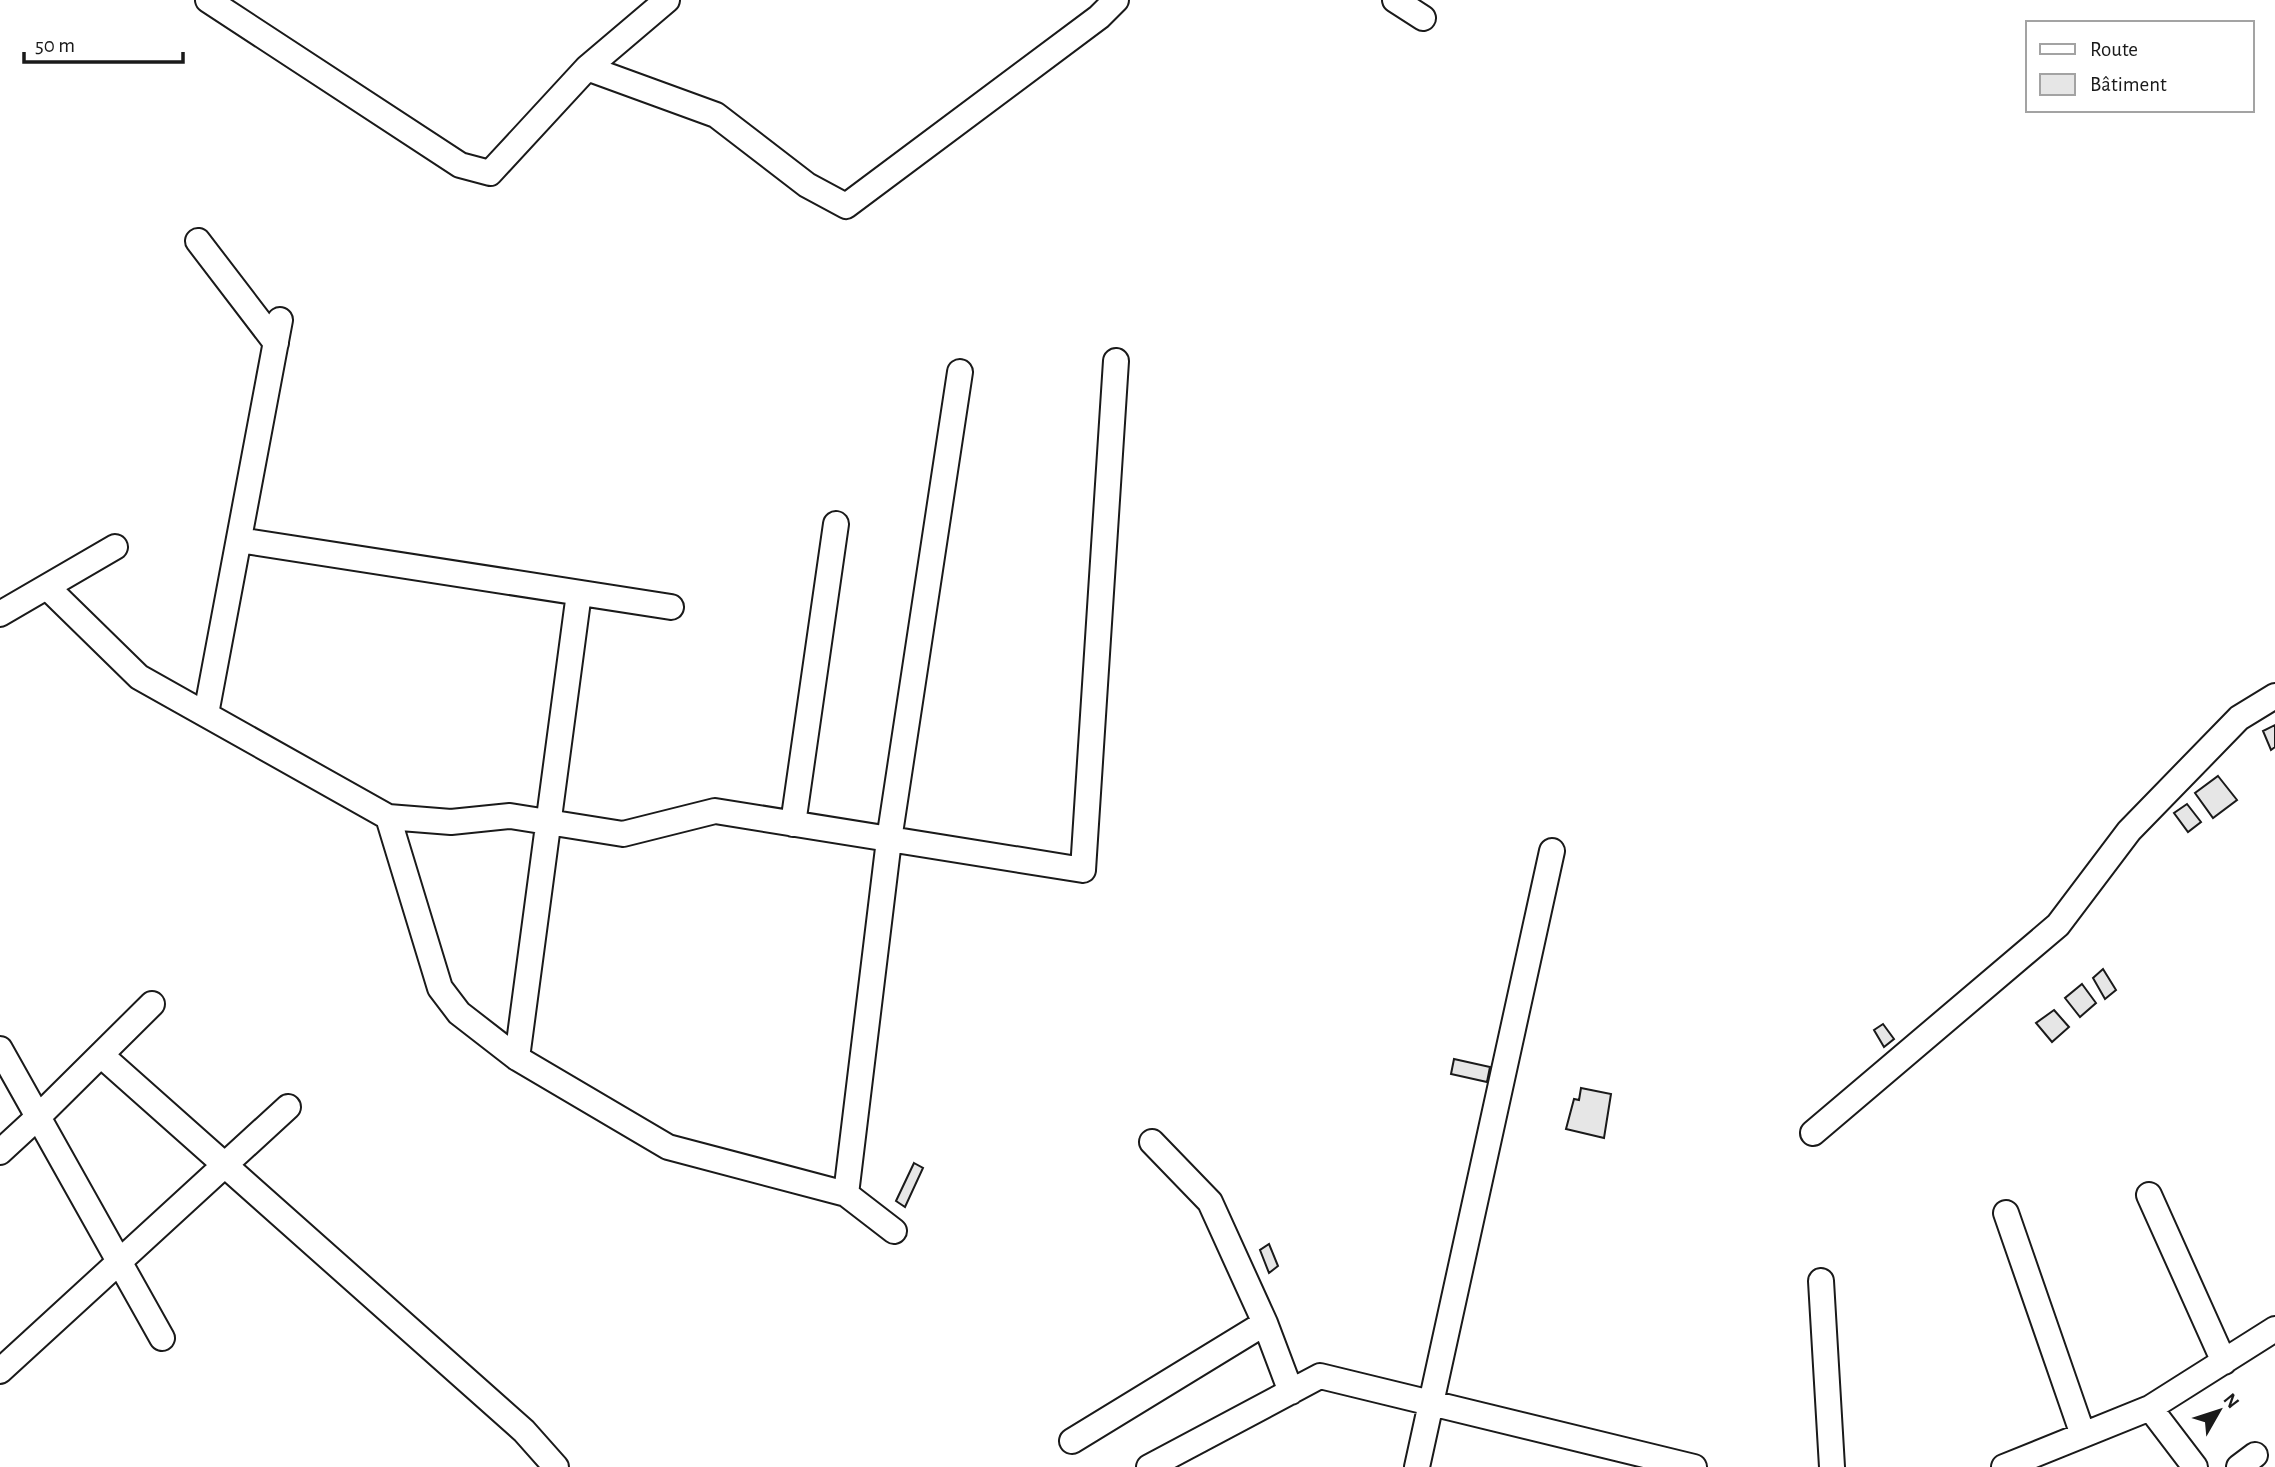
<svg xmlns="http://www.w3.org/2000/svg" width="2275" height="1467" viewBox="0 0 2275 1467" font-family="'Alegreya Sans',sans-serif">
<rect width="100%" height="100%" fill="#fff"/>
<path fill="#e6e6e6" stroke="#1a1a1a" stroke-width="2" d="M2275,725V747L2271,750L2263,731Z
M2218,776L2237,800L2213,818L2195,793Z
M2187,804L2201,822L2188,832L2174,813Z
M2103,969L2116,990L2105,999L2093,978Z
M2082,984L2096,1003L2080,1017L2065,998Z
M2054,1010L2069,1027L2052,1042L2036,1023Z
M1883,1024L1894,1039L1884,1047L1874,1030Z
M1454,1059L1490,1067L1487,1082L1451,1074Z
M1581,1088L1611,1094L1604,1138L1566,1129L1574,1099L1579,1100Z
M914,1163L923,1168L905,1207L896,1201Z
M1269,1244L1278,1266L1269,1273L1260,1250Z"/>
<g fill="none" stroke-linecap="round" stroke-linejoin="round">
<g stroke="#1a1a1a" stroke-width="28">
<path id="minor" d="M208,0L460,165L490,173L587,68L716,115L807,185L846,206L1099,17L1116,0
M1395,0L1423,18
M587,68L667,0
M198,241L276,343
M239,540L671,607
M47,587L139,677L388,817L451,822L510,816L623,834L715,811L1083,870L1116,361
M0,614L115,547
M206,714L280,320
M388,817L440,988L459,1013L517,1058L668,1147L846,1194L894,1231
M793,824L836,524
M0,1049L162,1338
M101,1055L524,1431L556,1467
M517,1058L579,593
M1813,1133L2058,925L2129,831L2239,718L2275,696
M1152,1142L1210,1202L1265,1323L1291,1392
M0,1152L38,1117L152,1004
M846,1194L889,840L960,372
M2149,1195L2224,1362
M2006,1213L2083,1435
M1821,1281L1832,1467
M0,1371L288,1107
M2150,1408L2195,1467
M1072,1441L1265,1323
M1149,1467L1320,1376L1694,1467
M1417,1467L1552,851
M2004,1467L2150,1408L2275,1329
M2239,1467L2255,1455"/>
</g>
<use href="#minor" stroke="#fff" stroke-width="24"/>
</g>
<rect x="2026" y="21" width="228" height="91" fill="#ffffff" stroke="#a3a3a3" stroke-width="2"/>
<rect x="2040" y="44" width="35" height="10" fill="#ffffff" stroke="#a3a3a3" stroke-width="2"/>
<text x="2090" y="56" font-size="21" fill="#1a1a1a">Route</text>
<rect x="2040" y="74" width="35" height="21" fill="#e6e6e6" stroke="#a3a3a3" stroke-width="2"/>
<text x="2090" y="91" font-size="21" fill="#1a1a1a">Bâtiment</text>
<g transform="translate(2219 1411) rotate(51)" stroke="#ffffff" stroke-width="5" paint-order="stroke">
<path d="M0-5L12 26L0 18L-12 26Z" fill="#1a1a1a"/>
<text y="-10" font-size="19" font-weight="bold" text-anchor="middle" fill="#1a1a1a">N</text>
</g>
<path d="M24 52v10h159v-10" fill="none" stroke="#1a1a1a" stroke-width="3.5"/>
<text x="35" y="52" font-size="21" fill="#1a1a1a" stroke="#ffffff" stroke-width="5" paint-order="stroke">50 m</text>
</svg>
